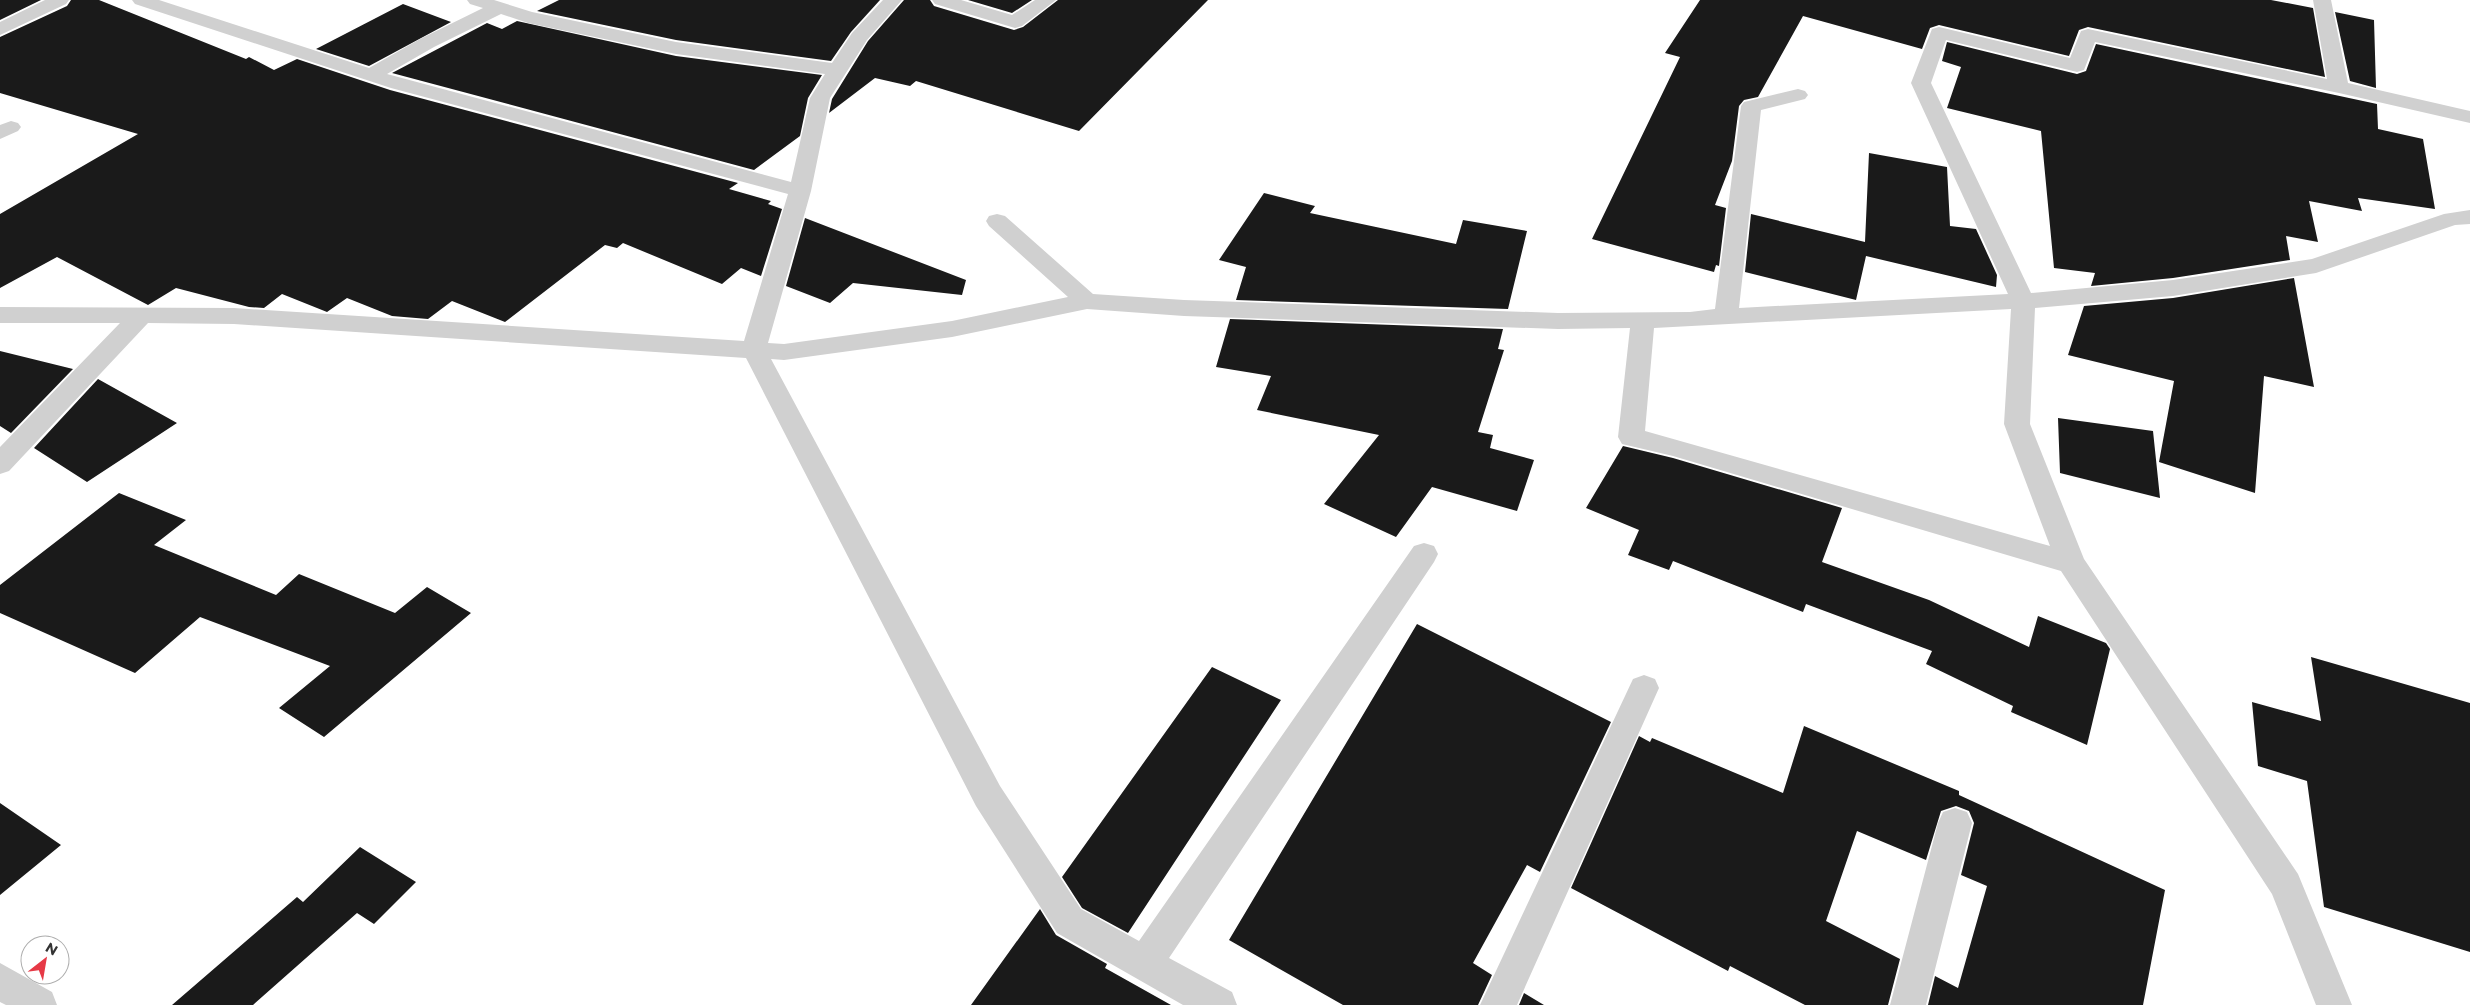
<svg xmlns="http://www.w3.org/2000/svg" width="2470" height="1005" viewBox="0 0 2470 1005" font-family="Montserrat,sans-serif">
<rect width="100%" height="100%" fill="#fff"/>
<path fill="#1a1a1a" d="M0,0H41L0,20Z
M71,0H99L246,59L249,57L274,70L297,59L390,90L738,183L729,189L771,201L768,204L782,209L761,276L741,268L722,284L623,243L617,248L605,245L505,322L452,301L428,319L392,316L347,298L327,312L282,294L264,308L249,307L176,288L148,305L57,257L0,288V214L138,134L0,93V37L67,6Z
M559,0H880L851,32L831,61L676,40L537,11Z
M904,0H930L934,6L1014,30L1023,27L1058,0H1208L1079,131L916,81L910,86L875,78L829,113L832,99L868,41Z
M968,0H1032L1012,13Z
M1700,0H2271L2313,8L2325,77L2088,27L2079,30L2069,56L1939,25L1930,28L1922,49L1803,16L1758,97L1744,100L1739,106L1732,161L1715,205L1726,208L1719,266L1716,265L1714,272L1592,239L1680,57L1665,53Z
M403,4L451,22L369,66L316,49Z
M2335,12L2374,20L2376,88L2350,81Z
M517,21L676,56L822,75L808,98L800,136L754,170L392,73L487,23L502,29Z
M1947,42L2077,74L2086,71L2096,44L2377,104L2378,129L2423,139L2435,209L2358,198L2362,211L2309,201L2318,242L2286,236L2290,260L2173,278L2091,286L2095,273L2054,268L2041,131L1947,108L1961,67L1942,61Z
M1869,153L1947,167L1950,226L1976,229L1997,275L1996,287L1866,256L1856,300L1745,272L1751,214L1865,242Z
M1264,193L1315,206L1310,213L1456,244L1463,220L1527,231L1508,309L1236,300L1246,267L1219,260Z
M805,218L966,280L962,295L853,283L830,303L786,286Z
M2294,278L2314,387L2264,376L2255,493L2159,462L2174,381L2068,355L2084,306L2173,298Z
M1230,319L1503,329L1498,349L1504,350L1478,432L1493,435L1490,448L1534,460L1517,511L1432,487L1396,537L1324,504L1379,435L1257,410L1271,376L1216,367Z
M0,351L73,369L11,433L0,426Z
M98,379L177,423L87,482L34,448Z
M2058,418L2153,431L2160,498L2060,473Z
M1623,446L1673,458L1842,508L1822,562L1929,600L2029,647L2038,616L2106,643L2110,649L2087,745L2011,712L2013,706L1926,664L1932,651L1806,604L1803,612L1673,561L1669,570L1628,555L1639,530L1586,508Z
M119,493L186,520L154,545L276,595L299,574L395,613L427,587L471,613L324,737L279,708L330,666L200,617L135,673L0,613V585Z
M1417,624L1611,722L1540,872L1527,865L1473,963L1492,975L1478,1005H1343L1229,940Z
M2311,657L2470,703V952L2324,907L2307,781L2258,766L2252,702L2321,721Z
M1212,667L1281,700L1128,933L1082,908L1062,877Z
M1804,726L1959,791V795L2165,890L2143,1005H1928L1935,976L1958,988L1987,886L1961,875L1974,823L1969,811L1956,806L1941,811L1926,860L1857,831L1826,921L1900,959L1888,1005H1805L1730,966L1728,971L1571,888L1639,736L1650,742L1652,738L1783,793Z
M0,803L61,845L0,895Z
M360,847L416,882L374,924L357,913L253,1005H172L297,897L303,902Z
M1040,909L1056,935L1107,964L1105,968L1171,1005H971Z
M1524,993L1544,1005H1519Z"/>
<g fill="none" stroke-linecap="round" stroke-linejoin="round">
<path fill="#d0d0d0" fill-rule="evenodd" d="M45,0H69L66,4L0,35V22Z
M132,0H159L369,68L420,39L483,8L470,4L467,0H494L532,12L676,42L832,63L852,33L883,0H902L867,40L830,98L811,191L768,343L784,344L952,321L1068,297L989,226L986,221L989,216L997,214L1005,216L1093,294L1184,300L1558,313L1690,312L1715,309L1741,106L1744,102L1798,89L1805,91L1808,95L1805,99L1761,110L1739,308L2008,294L1911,83L1932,29L1939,27L2070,58L2081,31L2088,29L2327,79L2313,0H2331L2348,83L2470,111V123L2339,93L2095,42L2084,70L2077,72L1946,40L1931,83L2031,293L2173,280L2312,259L2444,214L2470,210V224L2455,225L2316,273L2173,296L2035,308L2030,424L2084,559L2298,874L2352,1005H2316L2272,894L2061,571L1673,456L1622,444L1618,437L1630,328L1558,329L1184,316L1087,309L952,337L784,360L771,359L1000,786L1081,909L1139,941L1414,546L1424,543L1434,546L1438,554L1434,562L1169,958L1232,992L1237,1005H1183L1057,933L976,806L746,358L234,324L148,323L9,471L0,474V447L120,323H0V307L234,308L744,341L788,194L391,88L135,4ZM501,14L528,23L676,54L825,74L810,98L791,182L387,74L434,47ZM2011,309L2004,424L2050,546L1645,431L1654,328Z
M932,0H961L1012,15L1035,0H1056L1022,26L1015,28L935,4Z
M11,121L18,123L21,127L18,131L0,139V125Z
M1644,675L1655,679L1659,688L1517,1005H1480L1633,679Z
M1955,808L1967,812L1972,823L1926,1005H1890L1938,823L1943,812Z
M0,963L52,992L57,1005H6L0,1002Z"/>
</g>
<g transform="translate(45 960) rotate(31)"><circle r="24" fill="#ffffff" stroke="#adadad"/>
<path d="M0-4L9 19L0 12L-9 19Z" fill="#e63946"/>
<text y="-8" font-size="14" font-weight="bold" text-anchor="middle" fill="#333333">N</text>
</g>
</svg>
